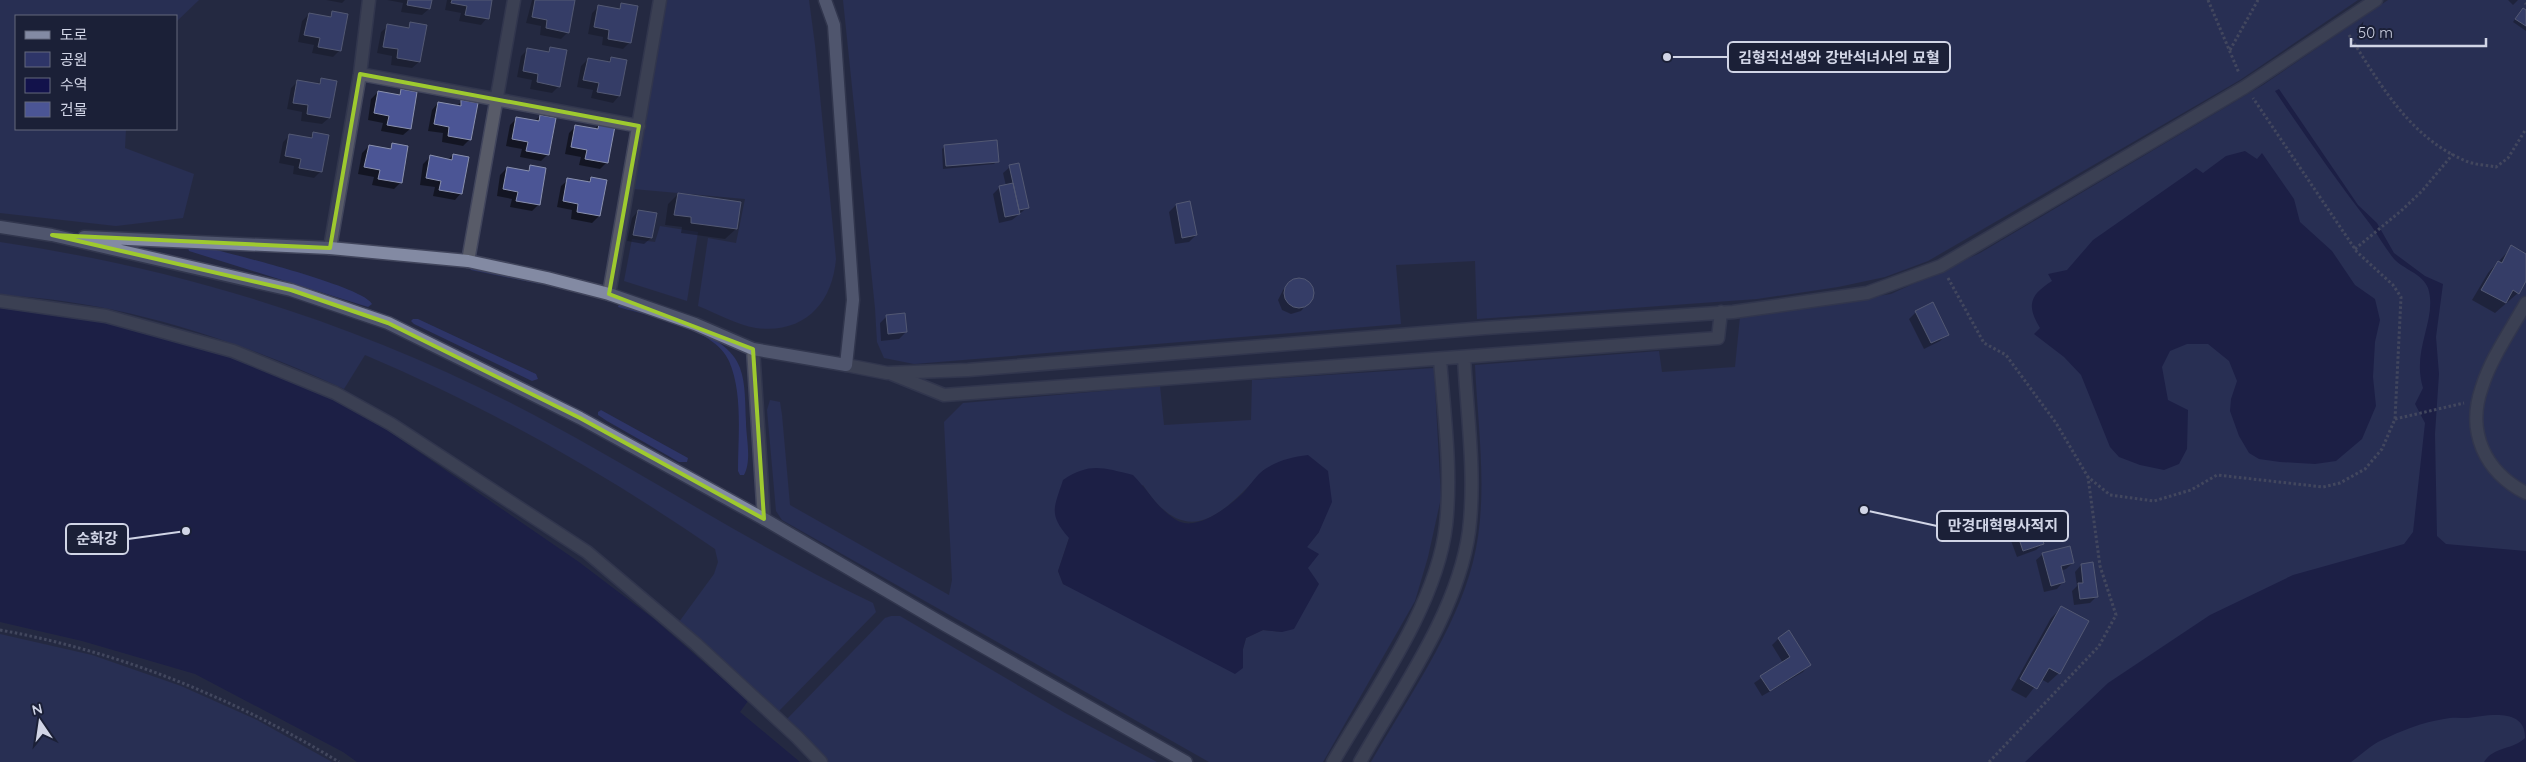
<svg xmlns="http://www.w3.org/2000/svg" width="2526" height="762" viewBox="0 0 2526 762" font-family="Quicksand,'Noto Sans KR',sans-serif">
<rect width="100%" height="100%" fill="#252942"/>
<path fill="#2e3568" fill-rule="evenodd" d="M0,0H199L176,22V16H16V129H126L125,148L194,174L183,218L116,226L0,213Z
M667,0H809L815,45L836,259C832,304 804,334 756,328C737,325 716,313 698,306L708,238L736,243L745,199L633,189Z
M843,0H2358L2240,80L1928,261L1885,277L1838,287L1757,299L1477,319L1475,261L1396,265L1401,324L914,364L884,358L877,342L875,308Z
M2388,0H2526V762H1371C1406,701 1456,630 1473,562C1489,499 1478,430 1475,365L1659,351L1662,372L1735,367L1740,317L1891,294L1980,253L2263,85Z
M660,226L698,232L687,301L624,281L632,239L655,242Z
M0,242C189,270 365,326 534,415C648,476 756,547 873,603L876,612L778,712L679,622L714,574L718,562L715,549C606,474 488,407 365,355L344,389C235,339 120,301 0,295Z
M197,245C224,252 363,286 372,304L368,307L189,251L188,248Z
M469,267L541,281L540,284L471,270Z
M619,304C653,314 728,331 740,368C746,384 745,405 746,422C746,437 752,461 744,475H740L738,471C738,436 743,393 729,361C715,328 649,316 618,307Z
M413,319H418L536,374L538,379L532,381L414,324L411,321Z
M1434,368L1441,498L1428,557L1415,601L1323,762H1209L782,520L776,511L767,410L770,400L780,402L782,415L790,505L949,595L952,580L944,422L963,403L1160,386L1164,425L1251,420L1252,380ZM1264,470L1319,532L1307,547L1308,568L1282,632L1263,630L1246,638L1243,649V668L1063,584L1058,571L1069,538L1143,485C1187,552 1222,515 1264,470Z
M601,410L688,458L687,462H679L607,421L598,415V412Z
M891,616H900L1065,713L1157,762H826L787,719L885,618Z
M0,634L92,655L181,686L257,720L332,762H0Z"/>
<path fill="#12124b" d="M2279,89L2358,205L2377,223L2394,253L2425,276L2443,284L2436,337L2439,374L2435,434L2437,536L2446,544L2526,551V762H2484C2494,746 2513,750 2525,738C2526,706 2484,716 2467,718C2460,718 2452,717 2444,719C2423,722 2401,731 2382,740C2371,745 2361,755 2351,762H2025L2108,683L2210,615L2293,575L2404,544L2413,532L2425,423L2415,404L2423,388C2411,349 2438,319 2428,288C2423,274 2403,269 2394,259C2385,248 2378,235 2370,224C2337,181 2306,137 2275,91Z
M2245,151L2257,159L2262,153L2294,199L2300,222L2332,251L2355,285L2375,299L2380,320L2375,342L2373,377L2376,406L2362,439L2336,461L2315,464L2280,462L2259,459L2249,453L2239,436L2230,411L2231,399L2237,381L2229,361L2208,344H2187L2170,351L2162,367L2168,400L2188,410L2187,449L2179,464L2164,470L2140,465L2119,457L2110,447L2081,375L2064,357L2034,334L2040,328C2026,305 2030,295 2052,281L2048,274L2067,270L2093,240L2196,168L2203,173L2226,156Z
M0,305L103,318L251,361L346,405L387,430L579,562L654,619L748,701L740,712L800,762H357L343,752L195,674L82,641L0,622Z
M1308,455L1328,471L1332,502L1319,532L1307,547L1319,554L1308,568L1319,584L1294,629L1282,632L1263,630L1246,638L1243,649V668L1235,674L1063,584L1058,571L1069,538C1048,514 1054,508 1063,480C1090,462 1103,468 1133,475C1149,491 1157,509 1178,521C1198,531 1228,507 1242,494C1250,486 1256,475 1265,469C1279,460 1292,457 1308,455Z"/>
<path fill="#0007" d="M326,0H345L342,3Z
M387,0H431L429,9L422,15L401,12L403,3Z
M447,0H491L487,18L481,25L459,21L461,13L445,10Z
M532,0H574L568,32L561,39L540,35L541,26L526,23Z
M2508,0H2518L2513,5Z
M622,5L630,42L623,49L602,45L603,37L588,34L592,13L599,6L617,10Z
M2526,11V31L2513,22L2520,12Z
M333,12L340,50L333,57L312,53L314,45L298,42L302,21L309,14L328,18Z
M411,24L419,62L412,68L391,65L392,56L377,53L381,32L388,26L406,29Z
M551,48L559,86L552,93L530,89L532,80L517,77L521,56L527,50L546,53Z
M611,58L619,96L613,103L591,98L593,90L577,87L581,66L588,59L606,63Z
M321,80L329,118L322,124L301,121L302,112L287,109L291,88L298,81L316,85Z
M402,91L410,129L403,135L381,131L383,123L368,120L371,99L378,92L397,96Z
M462,101L470,139L463,146L442,142L443,133L428,131L432,110L438,103L457,106Z
M540,116L548,154L541,161L520,157L522,149L506,146L510,125L517,118L535,121Z
M599,124L607,162L600,169L579,165L581,157L565,154L569,133L576,126L594,130Z
M313,134L321,171L314,178L293,174L294,166L279,163L283,142L290,135L308,139Z
M393,145L400,183L394,189L372,185L374,177L358,174L362,153L369,146L388,150Z
M945,146L997,161L994,164L943,169L942,149Z
M453,155L461,193L455,200L433,196L435,187L420,185L423,164L430,157L448,160Z
M531,167L538,205L532,211L510,207L512,199L497,196L500,175L507,168L526,172Z
M1010,167L1028,207L1012,220L999,223L993,194L1000,187L1006,186L1003,173Z
M591,178L605,181L599,216L592,223L571,219L572,210L557,207L561,186L568,180L586,183Z
M678,194L736,229L725,239L681,233L682,227L665,225L668,204Z
M1189,202L1196,235L1189,242L1175,244L1169,212L1176,205Z
M638,211L651,238L644,244L627,241L632,218Z
M2512,247L2526,255V279L2518,293L2495,313L2472,300L2488,273Z
M1300,280L1309,284L1313,294L1308,303L1301,311L1291,314L1282,310L1278,300L1283,290L1290,283Z
M1916,312L1947,334L1940,341L1924,349L1909,319Z
M886,317L906,332L899,339L881,341L880,323Z
M2017,531L2043,544L2036,550L2017,557L2010,538Z
M2043,554L2073,563L2066,569L2061,571L2063,582L2057,589L2044,592L2036,560Z
M2081,565L2097,596L2090,603L2074,605L2072,591L2077,586L2075,572Z
M2062,607L2059,673L2048,683L2041,679L2026,698L2011,690L2051,618Z
M1778,639L1809,665L1803,672L1762,696L1754,683L1783,663L1772,645Z"/>
<path fill="#4b5595" stroke="#8a91af" d="M408,0H432L430,9L407,5Z
M452,0H492L489,19L465,15L467,6L451,3Z
M535,0H575L569,33L546,28L547,20L532,17Z
M621,3L638,6L631,43L608,39L609,30L594,27L598,5L620,9Z
M2523,8L2526,10V26L2515,19Z
M332,11L348,14L341,51L318,47L320,38L304,35L309,13L331,17Z
M410,22L427,25L420,62L397,58L398,49L383,47L387,24L409,28Z
M550,47L567,50L560,87L537,82L538,74L523,71L527,48L549,52Z
M611,57L627,60L620,96L597,92L599,83L583,80L588,58L610,62Z
M321,78L337,81L330,118L307,114L308,105L293,103L297,80L320,84Z
M401,89L417,92L411,129L387,125L389,116L374,113L378,91L400,95Z
M461,100L478,103L471,140L448,136L449,127L434,124L438,102L461,106Z
M540,115L556,118L549,155L526,151L528,142L512,139L516,117L539,121Z
M599,123L615,126L608,163L585,159L587,150L571,147L575,125L598,129Z
M313,132L329,135L322,172L299,168L301,159L285,156L289,134L312,138Z
M997,140L999,162L946,166L944,145Z
M392,143L408,146L402,183L378,179L380,170L364,167L369,145L391,149Z
M453,154L469,157L462,194L439,190L441,181L426,178L430,155L452,160Z
M1019,163L1029,208L1019,210L1009,165Z
M530,165L546,168L540,205L516,201L518,192L503,189L507,167L529,171Z
M591,177L607,180L600,216L577,212L578,204L563,201L567,178L590,182Z
M1013,183L1020,214L1005,217L999,186Z
M678,193L741,202L737,229L691,223V217L674,215Z
M1190,201L1197,235L1182,238L1176,204Z
M638,210L657,213L652,238L633,235Z
M2511,245L2526,254V281L2519,294L2513,290L2506,303L2481,290L2498,261L2502,263Z
M1284 293a15 15 0 1 1 30 0a15 15 0 1 1-30 0Z
M1933,302L1949,335L1931,343L1915,311Z
M905,313L907,332L888,334L886,315Z
M2037,523L2044,544L2023,551L2016,530Z
M2070,546L2074,563L2061,566L2065,582L2051,586L2042,553Z
M2093,562L2098,597L2080,599L2078,583H2083L2081,564Z
M2061,606L2089,621L2060,674L2049,668L2037,689L2020,679Z
M1789,630L1811,665L1770,691L1760,676L1790,657L1778,638Z"/>
<g fill="none" stroke-linecap="round" stroke-linejoin="round">
<g stroke="#41455c" stroke-width="15">
<path id="minor" d="M360,74L639,126
M330,248L360,74L369,0
M468,261L514,0
M609,294L660,0
M0,301L106,316L233,351L335,393L391,424L587,552L696,644L797,737L821,762
M2526,303C2511,330 2491,358 2482,387C2466,432 2485,472 2526,493
M753,349L764,519
M846,365L887,373L968,370L1485,328L1733,312L1867,293L1941,266L2245,87L2376,0
M892,374L944,395L1718,338L1721,312
M1333,762C1373,693 1437,605 1446,525C1452,470 1444,413 1440,359
M1360,762C1400,691 1458,612 1469,531C1476,474 1467,414 1464,357"/>
</g>
<g stroke="#41455c" stroke-width="15">
<path id="major" d="M0,227L52,235L291,290L388,323L580,418L764,519L945,625L1186,762
M84,237L330,248L468,261L547,278L609,294L695,324L753,349L846,365L853,300L834,25L825,0"/>
</g>
<path stroke="#676b81" stroke-width="3" stroke-dasharray="2.5 2.5" stroke-linecap="butt" d="M2208,0L2239,73
M2525,3L2526,4
M2349,35C2380,84 2410,138 2466,161C2475,165 2487,165 2496,167L2508,158L2526,129
M2230,50L2258,0
M2355,249L2402,210L2422,191L2453,154
M1948,278L1984,343L2006,355L2056,423L2088,477L2110,495L2154,501L2191,490L2217,475L2323,487L2340,483L2365,469L2382,449L2395,419L2401,297L2393,285L2357,252L2253,98
M2395,419L2464,403
M0,630C121,652 234,698 339,762
M1989,762L2099,646L2116,615L2100,566L2088,477"/>
<use href="#minor" stroke="#585b68" stroke-width="12"/>
<use href="#major" stroke="#838aa3" stroke-width="12"/>
</g>
<path d="M0 0H2526V762H0ZM360,74L639,126L609,294L753,349L764,519L580,418L388,323L291,290L52,235L330,248Z" fill="#252942" fill-opacity=".55" fill-rule="evenodd"/>
<path fill="none" stroke="#9eca2f" stroke-width="4" stroke-linejoin="round" d="M360,74L639,126L609,294L753,349L764,519L580,418L388,323L291,290L52,235L330,248Z"/>
<path fill="none" stroke="#d1d5e6" stroke-width="2" d="M1667 57L1728 57M1864 510L1937 526M186 531L128 539"/>
<g fill="#d1d5e6" stroke="#1b2037" stroke-width="2">
<circle cx="1667" cy="57" r="5"/>
<circle cx="1864" cy="510" r="5"/>
<circle cx="186" cy="531" r="5"/>
</g>
<g fill="#1b2037" stroke="#d1d5e6" stroke-width="2">
<rect x="1728" y="42" width="222" height="30" rx="5"/>
<rect x="1937" y="511" width="131" height="30" rx="5"/>
<rect x="66" y="524" width="62" height="30" rx="5"/>
</g>
<g font-size="15" text-anchor="middle" font-weight="bold" fill="#d1d5e6">
<text x="1839" y="63">김형직선생와 강반석녀사의 묘혈</text>
<text x="2003" y="531">만경대혁명사적지</text>
<text x="97" y="544">순화강</text>
</g>
<rect x="15" y="15" width="162" height="115" fill="#1b2037" stroke="#64687d"/>
<rect x="25" y="31" width="25" height="8" fill="#838aa3" stroke="#64687d"/>
<text x="60" y="40" font-size="15" fill="#d1d5e6">도로</text>
<rect x="25" y="52" width="25" height="15" fill="#2e3568" stroke="#64687d"/>
<text x="60" y="65" font-size="15" fill="#d1d5e6">공원</text>
<rect x="25" y="78" width="25" height="15" fill="#12124b" stroke="#64687d"/>
<text x="60" y="90" font-size="15" fill="#d1d5e6">수역</text>
<rect x="25" y="102" width="25" height="15" fill="#4b5595" stroke="#64687d"/>
<text x="60" y="115" font-size="15" fill="#d1d5e6">건물</text>
<g transform="translate(40 722) rotate(347)" stroke="#1b2037" stroke-width="4" paint-order="stroke">
<path d="M0-4L9 19L0 12L-9 19Z" fill="#d1d5e6"/>
<text y="-8" font-size="14" font-weight="bold" text-anchor="middle" fill="#d1d5e6">N</text>
</g>
<path d="M2351 38v8h135v-8" fill="none" stroke="#d1d5e6" stroke-width="2.5"/>
<text x="2358" y="38" font-size="15" fill="#d1d5e6" stroke="#1b2037" stroke-width="4" paint-order="stroke">50 m</text>
</svg>
